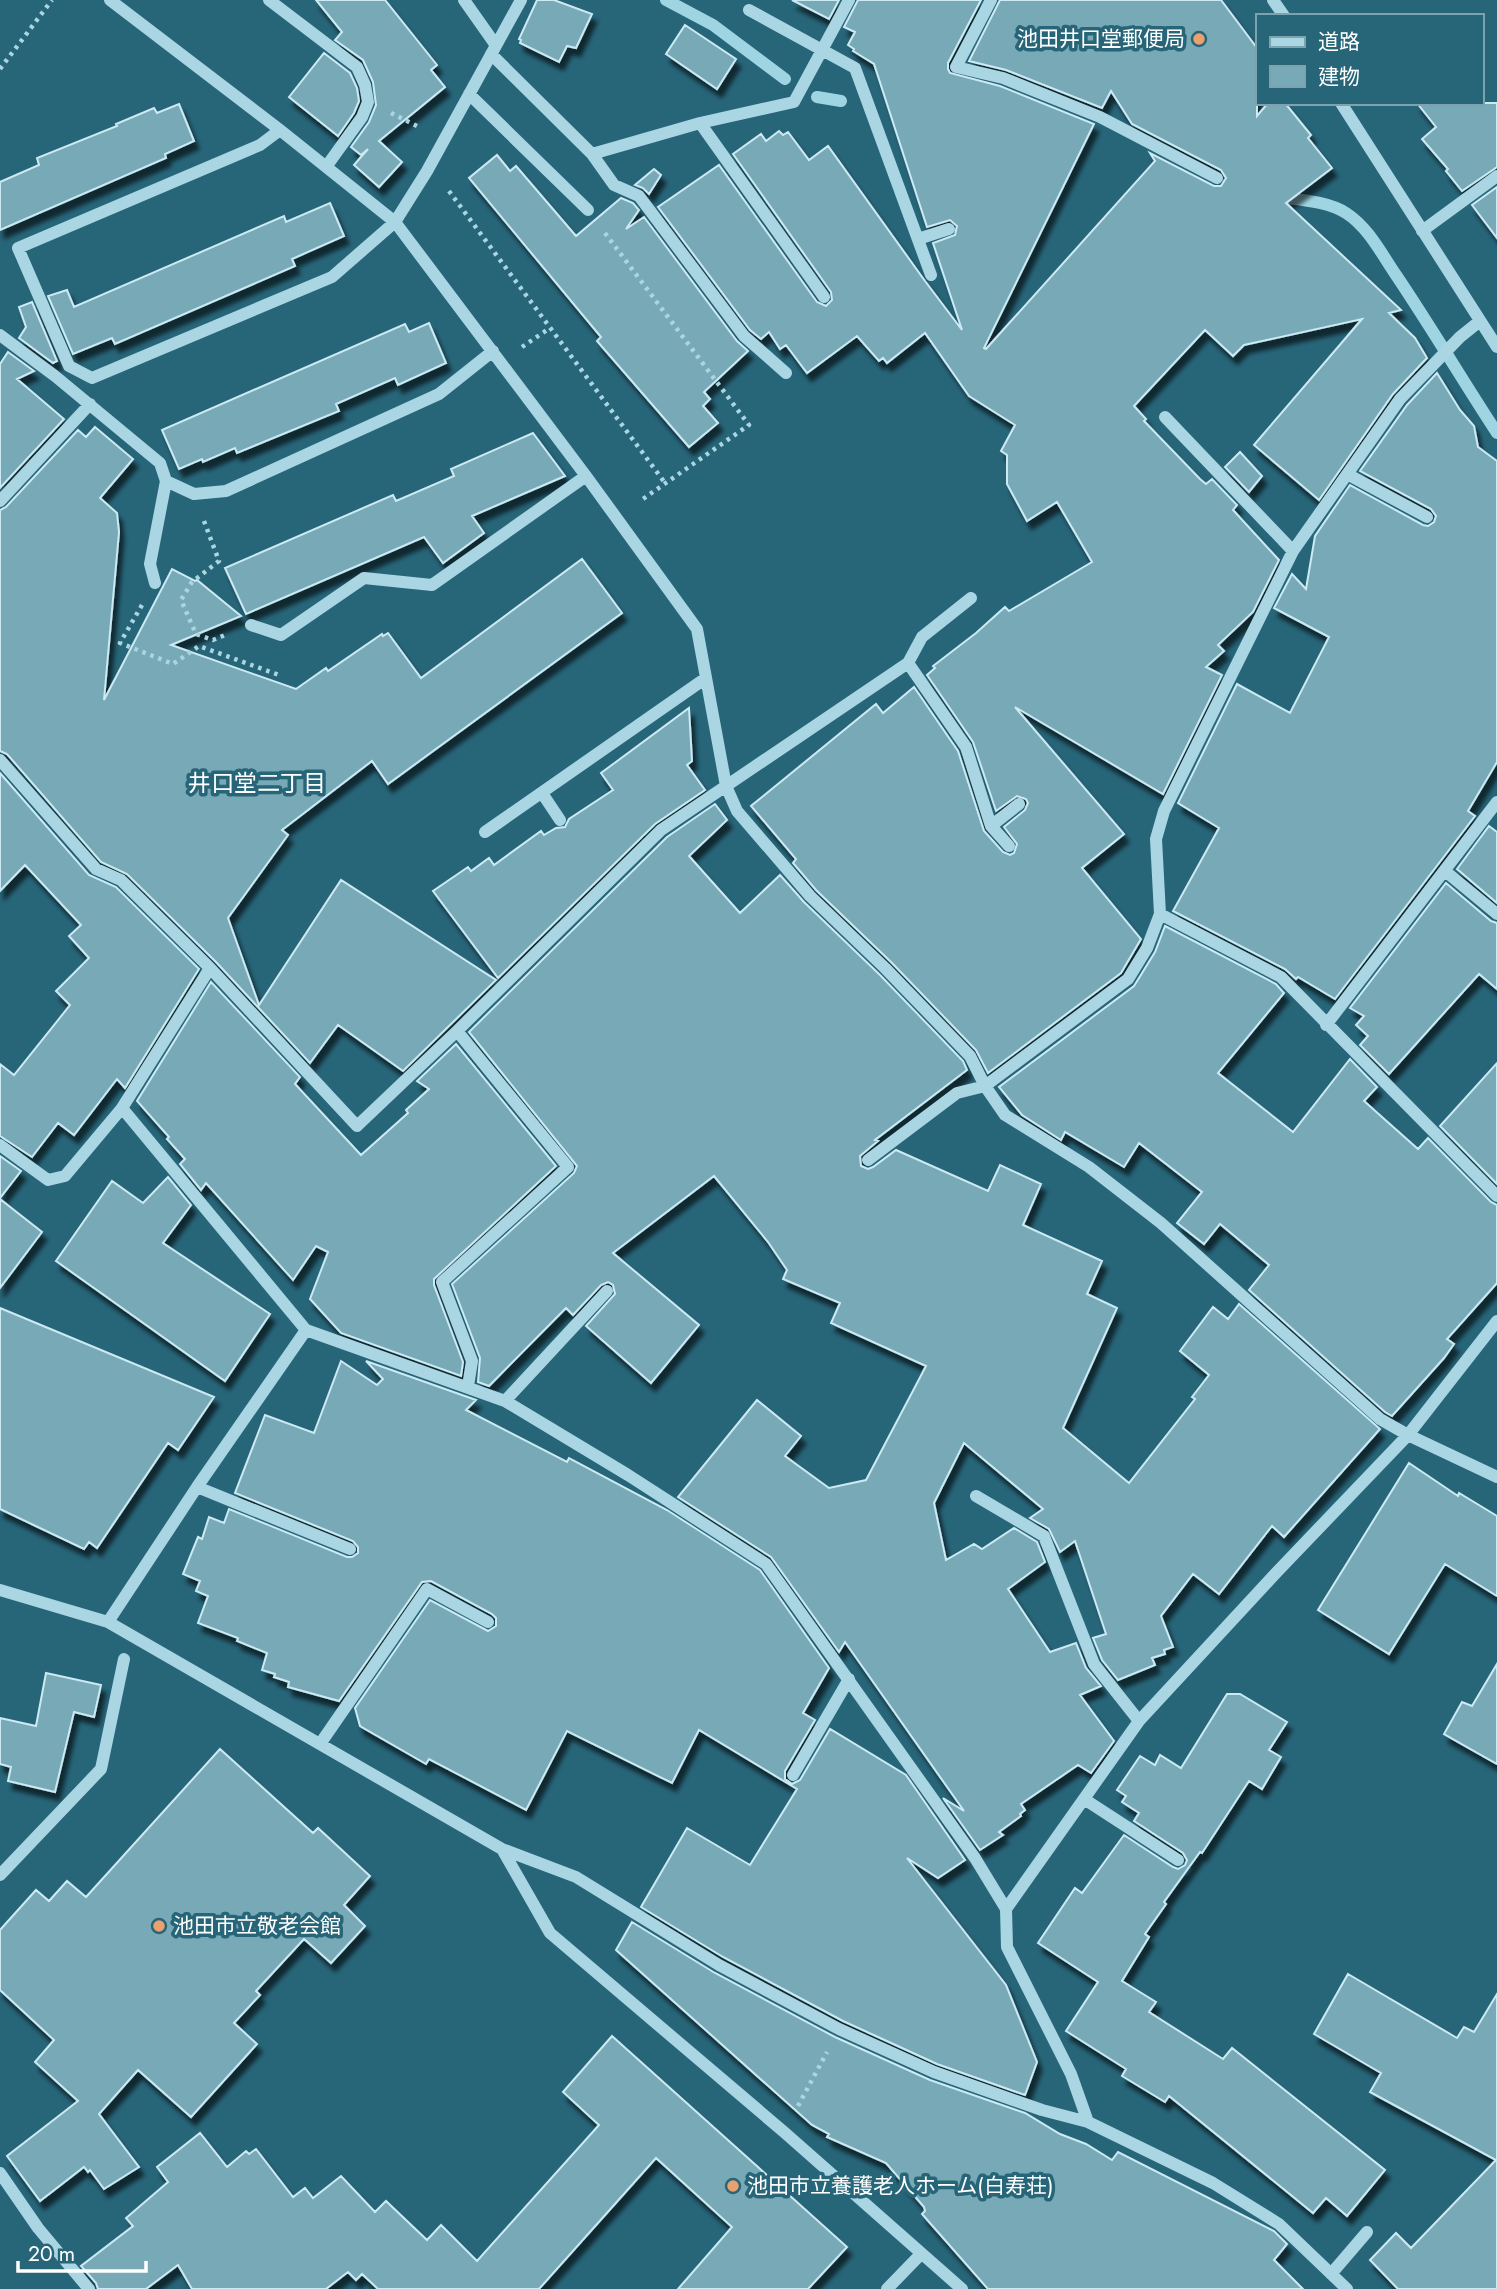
<svg xmlns="http://www.w3.org/2000/svg" width="1497" height="2289" viewBox="0 0 1497 2289" font-family="Jost,'Noto Sans JP',sans-serif">
<defs>
<filter id="shadow"><feDropShadow dx="4.5" dy="8" stdDeviation="2" flood-color="#0009"/></filter>
</defs>
<rect width="100%" height="100%" fill="#276579"/>
<g fill="none" stroke-linecap="round" stroke-linejoin="round">
<path stroke="#9fd5e3" stroke-width="12" d="M666,0L713,25L785,79
M817,97L841,101
M1278,197C1299,200 1327,201 1346,213C1368,227 1381,253 1396,275C1431,327 1463,381 1497,433"/>
</g>
<path fill="#78a9b7" stroke="#cceaf3" stroke-width="2" filter="url(#shadow)" d="M316,0H385L437,65L431,70L445,87L379,141L402,162L379,187L354,165L368,149L361,155L351,147L369,122L376,105L373,82L363,60L335,40L342,32Z
M537,0H554L592,14L576,48L567,46L559,62L520,43L521,40L519,39Z
M792,0H839L829,19Z
M858,0H981L948,63V69L950,73L1000,86L1094,124L984,348L986,349L1155,161L1150,153L1214,186H1221L1226,178L1221,170L1132,124L1111,91L1102,108L1006,70L969,61L1000,0H1221L1257,48V116L1268,103H1285L1311,135L1308,138L1332,168L1286,203L1401,310L1389,313L1415,338L1427,358L1393,394L1319,500L1254,445L1362,319L1244,345L1233,356L1205,330L1134,406L1146,419L1144,421L1200,479L1206,484L1212,479L1237,505L1233,510L1279,560L1253,612L1218,645L1224,651L1206,667L1222,675L1163,794L1015,707L1124,834L1082,868L1141,939L1121,973L988,1073L976,1050L891,962L816,890L793,863L796,859L751,806L876,704L883,713L914,687L958,751L984,831L1003,852L1010,855L1014,853L1017,844L1004,827L1025,810L1028,803L1026,799L1017,796L996,811L973,742L927,675L935,668L933,666L976,633L1005,607L1009,611L1092,562L1057,502L1027,521L1007,484V455L1001,451L1015,425L969,396L925,333L887,363L883,358L879,361L857,336L807,373L786,345L780,349L769,332L761,339L750,330L658,207L719,165L817,302L826,306L832,300L831,292L733,154L761,134L766,141L779,131L783,135L788,132L809,160L828,146L925,281L962,330L933,243L955,235L957,226L950,220L927,227L874,64L853,51L854,49L848,45L855,32L844,27Z
M685,25L736,59L717,89L666,54Z
M324,53L350,73L357,88L359,101L354,113L338,136L289,97Z
M1417,103H1497V167L1462,191L1446,171L1448,169L1422,139L1436,127Z
M179,104L194,141L165,154L166,158L0,230V182L39,165L37,158L117,126L116,124L154,108L157,113Z
M497,155L510,171L516,166L576,236L621,198L633,203L639,210L626,229L644,217L737,341L748,351L704,392L710,399L703,406L718,423L689,447L597,341L601,337L469,178Z
M654,169L661,175L649,194L643,188L635,185Z
M1497,187V238L1472,205Z
M330,203L344,236L292,259L295,266L115,344L112,338L73,354L48,296L67,290L74,307L284,216L286,222Z
M32,302L57,361L53,363L19,338L26,327L19,307Z
M429,323L446,363L398,385L395,378L336,404L339,411L237,453L235,448L203,462L202,459L179,469L162,430L405,324L409,332Z
M8,352L34,371L17,379L64,419L0,488V364Z
M1437,373L1460,410L1474,426L1478,447L1497,461V762L1468,811L1475,816L1335,999L1298,977L1296,979L1285,969L1173,911L1219,828L1178,803L1237,684L1290,713L1329,637L1274,608L1292,574L1306,589L1315,536L1350,485L1423,525L1428,526L1434,522L1436,516L1431,509L1360,471L1407,405Z
M95,427L133,459L100,498L117,513L119,532L104,700L172,569L195,581L197,580L241,616L171,645L296,689L326,668L328,671L382,634L383,636L388,633L421,678L582,559L622,613L388,784L372,761L282,830L288,835L228,918L259,1005L341,880L496,980L403,1071L338,1025L310,1063L216,962L127,874L101,862L7,754L0,751V510L6,507L78,430L86,437Z
M533,433L565,476L472,516L484,533L443,563L424,537L246,614L225,568L393,495L396,501L454,476L451,469Z
M1240,452L1262,476L1249,492L1225,467Z
M689,708L692,761L687,765L705,790L655,824L498,978L433,891L468,867L471,871L489,858L494,865L541,831L544,835L556,828L565,827L569,819L613,790L601,773Z
M0,773L89,875L116,887L199,969L125,1088L117,1079L74,1135L58,1123L32,1157L0,1136V1064L14,1075L70,1005L56,991L89,958L69,936L81,925L25,865L0,891Z
M715,804L727,820L689,856L740,913L780,875L804,902L879,974L963,1061L967,1070L875,1140L878,1141L860,1156L861,1166L868,1169L873,1167L896,1150L988,1191L1000,1165L1041,1184L1023,1225L1102,1261L1087,1294L1117,1308L1063,1428L1129,1483L1195,1399L1192,1397L1209,1375L1180,1351L1213,1307L1228,1319L1239,1304L1380,1429L1284,1537L1272,1526L1219,1594L1193,1574L1161,1616L1173,1647L1164,1650L1165,1654L1152,1658L1155,1665L1118,1680L1102,1660L1093,1638L1106,1634L1075,1541L1060,1552L1049,1529L1030,1518L1043,1509L964,1443L934,1503L946,1560L974,1544L982,1549L1014,1528L1037,1542L1045,1562L1008,1589L1050,1652L1076,1643L1086,1668L1101,1686L1080,1695L1114,1741L1091,1773L1078,1765L1021,1804L1025,1810L1020,1814L1021,1816L999,1832L1003,1835L980,1850L943,1798L964,1811L845,1642L839,1652L771,1557L678,1497L757,1400L801,1436L785,1456L829,1488L866,1480L926,1366L831,1323L840,1303L783,1279L787,1270L768,1242L714,1176L613,1253L699,1325L651,1383L586,1326L615,1294L613,1285L608,1282L601,1285L573,1315L566,1308L489,1386L478,1382L480,1358L452,1284L574,1173L577,1166L469,1032L667,837Z
M1489,826L1497,832V903L1457,869Z
M1446,883L1491,921L1497,923V989L1479,974L1389,1074L1360,1045L1368,1036L1356,1025L1364,1016L1350,1008Z
M1165,926L1276,984L1284,993L1218,1073L1293,1132L1350,1059L1377,1087L1364,1101L1418,1149L1428,1138L1491,1202L1497,1205V1283L1447,1339L1454,1344L1444,1358L1392,1416L1385,1412L1249,1290L1269,1265L1220,1224L1204,1244L1177,1223L1202,1192L1139,1143L1124,1167L1065,1132L1061,1140L1022,1115L999,1087L1134,986L1155,952Z
M211,982L300,1077L295,1084L361,1155L408,1113L406,1110L429,1089L417,1081L456,1044L556,1166L434,1279V1285L463,1362L461,1376L341,1333L310,1299L328,1252L316,1246L293,1280L206,1183L201,1190L180,1164L185,1159L167,1139L169,1137L137,1101Z
M1497,1063V1184L1440,1126Z
M0,1156L21,1171L0,1198Z
M168,1177L191,1205L163,1243L270,1314L225,1381L56,1261L112,1181L143,1203Z
M0,1199L42,1232L0,1288Z
M0,1308L214,1397L178,1450L168,1443L97,1548L89,1542L84,1549L0,1509Z
M341,1361L377,1385L383,1379L366,1361L476,1400L466,1410L567,1462L569,1458L667,1510L760,1570L829,1668L803,1713L815,1720L785,1771V1779L792,1784L800,1780L830,1729L906,1775L965,1860L938,1878L907,1858L1006,1985L1037,2062L1025,2095L937,2064L843,2021L723,1957L641,1907L687,1828L750,1865L797,1789L699,1730L672,1783L567,1731L526,1810L429,1759L426,1764L360,1726L355,1708L430,1600L488,1631L496,1626V1618L492,1614L431,1581L422,1582L339,1701L288,1687L289,1682L274,1677L275,1674L262,1670L267,1653L237,1641L238,1638L198,1623L208,1596L196,1591L200,1581L183,1574L198,1537L202,1539L209,1517L224,1523L229,1509L347,1557H352L358,1553V1547L353,1541L235,1493L265,1415L314,1433Z
M1409,1463L1458,1496L1459,1493L1497,1516V1596L1445,1564L1389,1654L1318,1610Z
M1497,1664V1764L1444,1734L1462,1702L1472,1706Z
M46,1673L101,1685L94,1717L74,1712L55,1792L8,1781L11,1767L0,1764V1718L36,1726Z
M1227,1694H1240L1287,1722L1269,1750L1281,1757L1262,1789L1249,1781L1202,1853L1200,1852L1164,1902L1166,1904L1145,1934L1149,1937L1122,1981L1156,2002L1149,2012L1223,2059L1232,2048L1385,2170L1347,2216L1326,2198L1313,2213L1169,2096L1165,2102L1122,2076L1126,2069L1066,2031L1098,1982L1038,1943L1075,1888L1082,1893L1124,1835L1173,1867L1178,1869L1185,1865L1187,1860L1183,1853L1134,1821L1139,1813L1122,1802L1126,1796L1117,1790L1140,1756L1155,1765L1160,1755L1181,1768Z
M220,1749L313,1833L318,1828L370,1876L344,1905L365,1926L331,1963L304,1939L256,1991L260,1995L234,2023L257,2044L191,2117L138,2070L99,2114L139,2167L104,2189L90,2170L88,2172L84,2167L40,2201L7,2156L78,2101L35,2062L54,2040L0,1990V1930L36,1890L49,1901L67,1881L86,1897Z
M632,1922L715,1973L835,2037L930,2080L1025,2113L1060,2134L1086,2144L1112,2160L1118,2152L1274,2231L1287,2244L1274,2260L1303,2289H988L922,2214L925,2211L924,2207L886,2163L827,2137L829,2134L812,2125L616,1950Z
M1348,1974L1457,2038L1464,2027L1474,2032L1497,1994V2289H1398L1370,2260L1396,2233L1411,2248L1496,2160L1370,2092L1381,2073L1314,2034Z
M612,2036L847,2247L808,2289H678L732,2227L656,2158L539,2289H378L362,2274L356,2280L348,2272L326,2289H192L178,2265L146,2289H98L96,2283L81,2266L133,2226L126,2218L168,2182L157,2167L200,2133L227,2167L246,2151L249,2154L256,2149L293,2197L305,2188L313,2198L341,2176L375,2212L386,2201L427,2240L441,2225L477,2261L599,2125L563,2092Z"/>
<g fill="none" stroke-linecap="round" stroke-linejoin="round">
<path stroke="#aad6e3" stroke-width="4.5" stroke-dasharray="3.5 5" stroke-linecap="butt" d="M0,69L52,0
M391,113L421,128
M449,191L665,483
M605,233L749,425L640,501
M522,347L550,328
M204,521L219,561L192,582L181,600L196,634L213,640L225,635
M142,605L120,643L173,664L199,646L279,675
M798,2106L827,2052"/>
<path stroke="#aad6e3" stroke-width="12" d="M110,0L280,130L395,222L332,277L92,378L69,366L18,248L260,145L280,130
M269,0L357,67L365,85L368,102L362,117L326,167
M464,0L495,44
M521,0L427,171L395,222L586,476L697,629L726,786L737,811L810,896L885,968L970,1056L985,1086L1005,1115L1089,1167L1161,1223L1380,1419L1408,1435L1497,1477
M991,0L956,67L1003,78L1100,117L1217,178
M1273,0L1284,16
M749,10L855,68L931,275
M491,54L592,154L700,123L794,102L849,0
M469,94L588,210
M1341,103L1497,347
M700,123L824,297
M592,154L614,185L639,196L744,336L786,373
M1422,231L1497,176
M918,239L949,229
M0,335L55,376L160,463L166,481L150,564L155,583
M1165,417L1293,551
M1347,474L1427,517
M166,481L194,494L226,491L439,394L493,351
M0,501L90,404
M251,625L281,635L364,578L432,585L586,476
M908,663L966,747L991,826L1009,846
M0,760L96,869L121,880L210,968L122,1108L306,1330
M542,793L560,820
M991,826L1019,804
M485,832L706,678
M1445,871L1497,914
M1160,914L1281,977L1497,1196
M210,968L357,1126L457,1031L661,830L908,663L922,637L971,598
M1326,1025L1497,802
M457,1031L568,1167L442,1282L472,1361L468,1386
M0,1145L48,1180L65,1176L122,1108
M868,1160L957,1093L985,1086L1128,979L1147,948L1160,914L1156,839L1164,811L1293,551L1400,399L1460,337L1480,321
M505,1401L607,1291
M197,1487L350,1549
M976,1496L1044,1536L1094,1664L1139,1721
M0,1590L108,1622L502,1849L576,1877L719,1965L839,2029L934,2072L1042,2110L1088,2122L1213,2183L1279,2224L1347,2289
M108,1622L197,1487L306,1330L505,1401L628,1475L766,1564L975,1858L1006,1909L1007,1947L1071,2074L1088,2122
M320,1744L427,1589L488,1622
M793,1775L849,1679
M1084,1799L1178,1860
M502,1849L550,1933L784,2132L962,2289
M0,1875L101,1769L124,1659
M1006,1909L1139,1721L1275,1574L1408,1435L1497,1321
M0,2173L38,2228L89,2289
M1331,2274L1367,2232
M887,2289L921,2254"/>
</g>
<g fill="#eba070" stroke="#276579" stroke-width="2.5">
<circle cx="1199" cy="39" r="7"/>
<circle cx="159" cy="1926" r="7"/>
<circle cx="733" cy="2186" r="7"/>
</g>
<g text-anchor="middle" dominant-baseline="central" stroke-width="7" stroke-linejoin="round" paint-order="stroke">
<g font-size="21" fill="#fff" stroke="#276579" text-anchor="start">
<text x="1185" y="39" text-anchor="end">池田井口堂郵便局</text>
<text x="173" y="1926">池田市立敬老会館</text>
<text x="747" y="2186">池田市立養護老人ホーム(白寿荘)</text>
</g>
<g font-size="23" fill="#fff" stroke="#276579">
<text x="257" y="783">井口堂二丁目</text>
</g>
</g>
<rect x="1256" y="14" width="228" height="91" fill="#276579" stroke="#7da3af" stroke-width="2"/>
<rect x="1270" y="37" width="35" height="10" fill="#aad6e3" stroke="#7da3af" stroke-width="2"/>
<text x="1318" y="49" font-size="21" fill="#ffffff">道路</text>
<rect x="1270" y="66" width="35" height="21" fill="#78a9b7" stroke="#7da3af" stroke-width="2"/>
<text x="1318" y="84" font-size="21" fill="#ffffff">建物</text>
<path d="M18 2261v10h128v-10" fill="none" stroke="#ffffff" stroke-width="3.5"/>
<text x="28" y="2261" font-size="21" fill="#ffffff" stroke="#276579" stroke-width="5" paint-order="stroke">20 m</text>
</svg>
